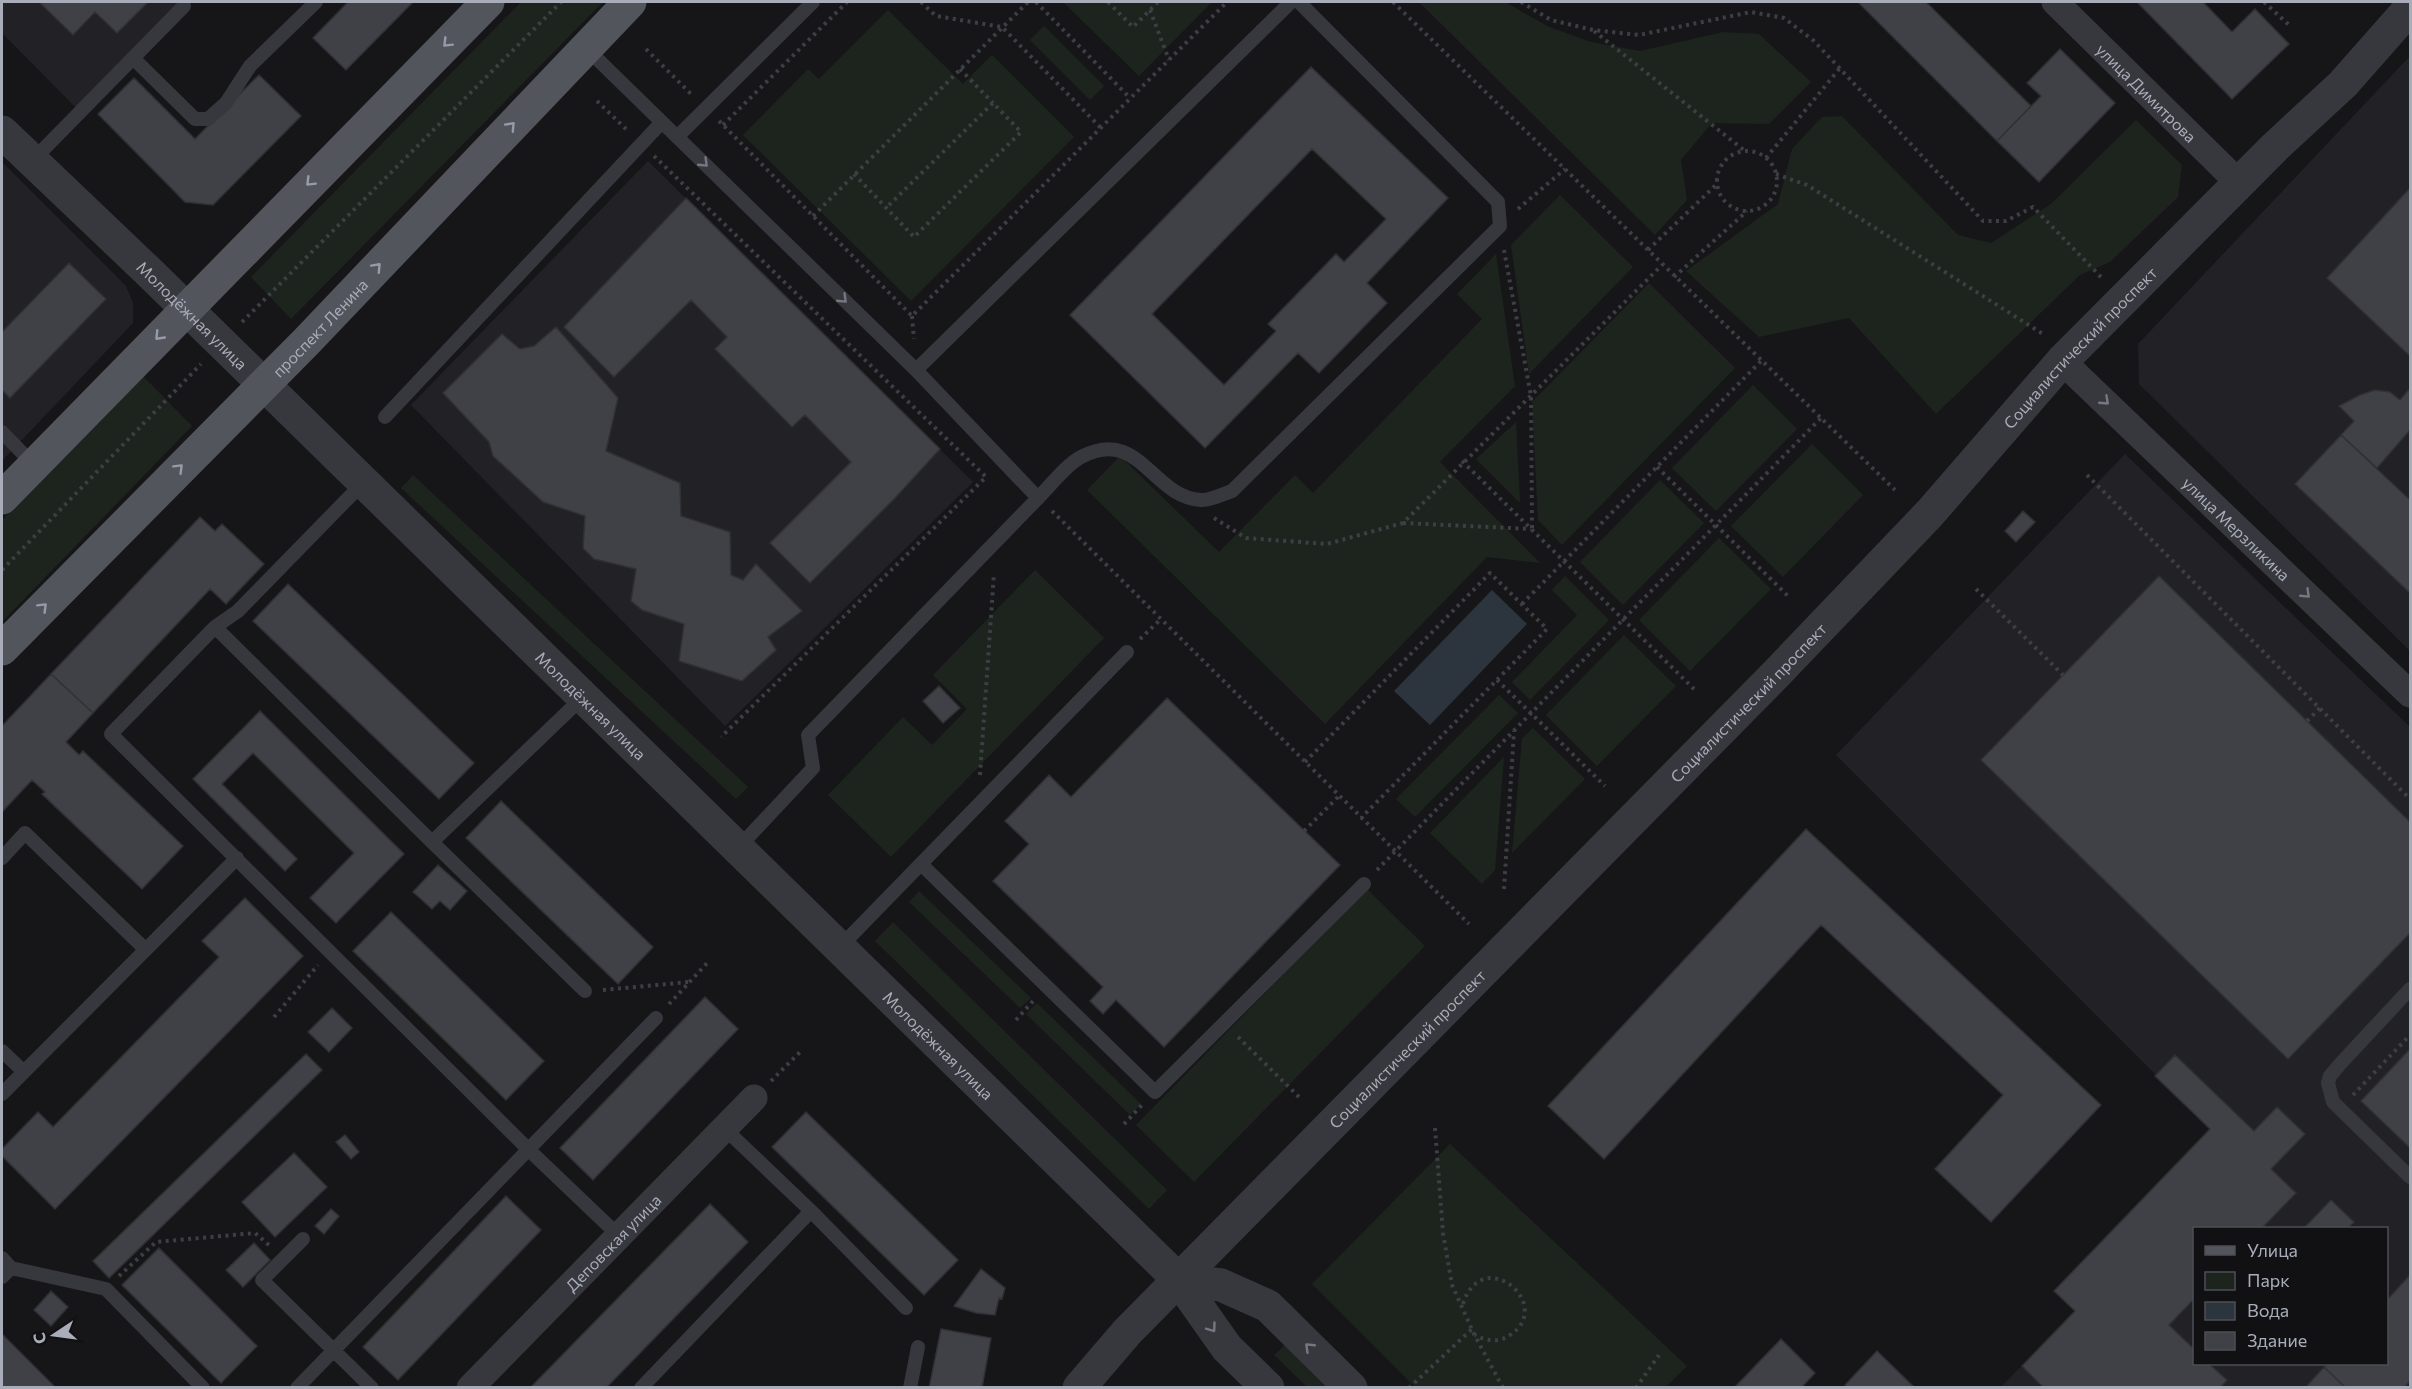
<svg xmlns="http://www.w3.org/2000/svg" width="2412" height="1389" viewBox="0 0 2412 1389" font-family="Commissioner,sans-serif">
<rect width="100%" height="100%" fill="#161619"/>
<path fill="#222226" fill-rule="evenodd" d="M2,2H192L82,114L2,33Z
M2410,56V651L2139,384L2138,344Z
M648,161L973,482L725,726L411,405Z
M2,162L126,286L133,303V323L2,461Z
M2125,454L2410,727V1387H2001L2075,1311L2054,1291L2210,1129L1836,755ZM2194,1228H2386V1364H2194Z"/>
<path fill="#1c241d" d="M521,2H603L291,319L251,277Z
M1063,2H1212L1139,76Z
M1419,2L1507,3L1547,26L1591,42L1640,51L1723,32L1759,34L1811,82L1769,124L1712,123L1681,160L1687,200L1655,235Z
M888,10L963,84L992,55L1074,137L911,301L743,135L808,69L819,79Z
M1044,26L1104,86L1090,100L1030,40Z
M1842,116L1958,235L1991,243L2051,204L2136,120L2182,165L2178,197L2110,262L2080,275L1936,414L1849,318L1759,337L1686,271L1778,204L1792,149L1822,117Z
M1560,195L1633,267L1529,374L1511,245Z
M1496,254L1515,386L1440,462L1540,563L1487,557L1325,724L1087,490L1120,456L1219,552L1295,475L1313,493L1482,319L1457,294Z
M1649,283L1735,368L1562,545L1538,520L1532,402Z
M142,375L192,426L2,622V520Z
M1753,385L1797,429L1716,511L1672,468Z
M1516,422L1520,503L1476,459Z
M1812,444L1863,495L1783,577L1731,526Z
M413,475L748,787L736,799L401,488Z
M1660,480L1704,523L1623,605L1580,562Z
M1719,538L1771,589L1690,671L1639,620Z
M1035,570L1104,638L891,857L828,795L903,717L932,745L967,709L933,675Z
M1565,576L1609,620L1530,700L1512,682L1577,615L1552,590Z
M1624,635L1676,686L1597,766L1546,715Z
M1499,695L1518,713L1415,817L1396,799Z
M1533,728L1585,779L1512,853L1522,739Z
M1504,757L1495,870L1482,884L1430,833Z
M1367,889L1425,946L1194,1182L1136,1125Z
M919,891L1031,998L1020,1008L909,902Z
M893,922L1167,1190L1149,1209L875,941Z
M1037,1003L1141,1104L1130,1115L1026,1014Z
M1450,1144L1687,1366L1666,1387H1415L1312,1284Z
M1288,1342L1334,1387H1307L1274,1355Z"/>
<path fill="#2c353d" d="M1492,590L1527,624L1430,725L1394,691Z"/>
<path fill="#404146" stroke="#303035" stroke-width="1.5" fill-rule="evenodd" d="M39,2H148L117,33L95,12L73,35Z
M348,2H413L346,70L313,38Z
M1858,2H1926L2031,106L1997,141Z
M2137,2H2203L2232,32L2255,9L2289,44L2232,99Z
M2060,49L2115,103L2039,182L1997,141L2041,96L2027,83Z
M1311,67L1448,198L1367,283L1387,303L1319,373L1298,353L1205,448L1070,315ZM1312,149L1386,219L1344,262L1336,254L1268,324L1276,331L1224,385L1152,314Z
M259,75L301,116L213,205L185,202L98,114L134,78L195,139Z
M2410,188V356L2327,278Z
M686,198L940,449L895,498L810,583L770,543L851,462L805,415L792,427L715,349L727,337L691,300L614,377L564,327Z
M69,263L106,299L10,398L2,390V332Z
M556,327L618,398L606,451L680,483L681,516L730,532L731,575L743,580L756,564L802,611L768,637L776,650L742,681L679,661L684,624L642,610L631,601L636,569L594,559L583,548L585,516L543,502L493,456L489,442L443,393L502,334L520,349L534,346Z
M2410,388V430L2377,468L2341,435L2354,421L2339,406L2360,395L2375,390L2390,392L2400,400Z
M2341,435L2410,500V593L2295,484Z
M2023,511L2035,522L2016,542L2005,531Z
M200,517L215,531L222,524L264,564L226,604L210,589L93,713L51,674Z
M2159,576L2410,822V933L2288,1059L1981,760Z
M288,584L474,763L439,799L253,621Z
M51,674L93,713L66,742L79,755L83,751L183,846L142,889L42,794L45,792L32,780L2,812V726Z
M939,686L960,708L943,723L923,701Z
M1167,698L1340,865L1164,1047L1116,1000L1103,1014L1090,1001L1103,987L993,881L1029,844L1005,821L1049,775L1071,797Z
M260,711L404,854L336,923L310,898L354,853L253,753L222,784L297,859L285,871L193,779Z
M501,801L653,947L618,984L466,838Z
M1806,829L2101,1105L1991,1222L1935,1169L2003,1095L1821,925L1604,1159L1548,1106Z
M438,865L467,891L450,910L440,901L432,909L413,892Z
M245,898L303,956L55,1209L2,1156V1149L38,1112L53,1127L219,957L202,941Z
M391,912L544,1061L506,1100L353,951Z
M705,997L738,1029L593,1180L560,1148Z
M332,1008L352,1028L329,1052L308,1032Z
M2410,1049V1148L2361,1101Z
M306,1054L322,1070L109,1278L93,1261Z
M2175,1055L2254,1131L2277,1107L2305,1134L2271,1169L2296,1193L2262,1228H2194V1299L2169,1325L2194,1349V1364H2209L2227,1380L2220,1388H2044L2022,1366L2075,1311L2054,1291L2210,1129L2155,1076Z
M806,1112L958,1260L924,1295L772,1147Z
M345,1135L359,1152L351,1159L336,1142Z
M294,1153L327,1187L275,1237L242,1202Z
M506,1196L541,1230L398,1380L363,1347Z
M2331,1200L2354,1222L2348,1228H2304Z
M710,1204L748,1242L606,1388H530Z
M331,1209L339,1216L324,1234L315,1226Z
M254,1243L270,1260L243,1287L226,1270Z
M159,1248L257,1346L221,1383L122,1285Z
M981,1269L1005,1288L1002,1299L999,1298L995,1315L976,1313L954,1306Z
M2410,1275V1381L2404,1388H2346L2324,1367L2328,1364H2386V1301Z
M51,1291L68,1307L51,1326L34,1310Z
M941,1329L991,1338L982,1388H929Z
M2,1334L56,1388H2Z
M1781,1339L1815,1373L1801,1388H1734Z
M1877,1351L1915,1388H1848L1845,1385Z
M2324,1367L2346,1388H2305Z"/>
<g fill="none" stroke-linecap="round" stroke-linejoin="round">
<path stroke="#3d3f45" stroke-width="4" stroke-dasharray="3 4.5" stroke-linecap="butt" d="M921,2L936,16L1002,27L1101,128
M1036,2L1130,98
M1108,2L1133,27L1158,2
M1393,2L1895,490
M1521,2L1551,20L1593,30L1639,35L1751,12L1784,18L1814,41L1983,221H2006L2033,207L2101,277
M2264,2L2289,25
M1150,10L1169,60
M1594,31L1745,151
M646,49L692,95
M960,69L993,103
M597,101L627,130
M719,121L912,316L1227,2
M723,125L847,2
M1717 181a30 30 0 1 1 60 0a30 30 0 1 1-60 0Z
M654,156L986,477L721,737
M1766,158L1840,68
M854,174L914,237L1021,132L993,103L886,208
M1776,174L1807,185L2043,334
M1518,209L1565,169
M813,216L1028,2
M1504,250L1531,396L1532,529
M1648,250L1717,184
M1674,277L1747,211
M912,316L914,339
M242,322L561,2
M1462,461L1697,692
M1657,467L1790,598
M2087,475L2410,799
M1052,511L1469,924
M1214,518L1246,538L1327,544L1403,523L1662,265
M1403,523L1531,529
M2,570L201,364
M1976,589L2063,675
M1522,604L1762,360
M1140,639L1161,619
M1497,680L1605,786
M2307,721L2320,708
M1305,762L1490,573L1547,629L1361,818
M980,775L994,573
M1304,831L1339,796
M1377,870L1821,418
M1504,889L1514,731
M603,990L689,982
M669,1004L709,961
M274,1017L318,965
M1016,1020L1034,1000
M1238,1037L1299,1097
M771,1081L800,1052
M2353,1095L2410,1035
M1124,1124L1142,1105
M1435,1128L1443,1233L1452,1285L1474,1334L1503,1388
M119,1276L156,1242L255,1233L270,1246
M1463,1304C1482,1243 1556,1305 1510,1335C1499,1343 1486,1341 1475,1335
M1409,1388L1472,1329
M1636,1388L1659,1355"/>
<path stroke="#37383e" stroke-width="14" d="M586,48L916,370L1038,498L808,735L813,768L738,848
M133,58L184,6
M677,137L813,2
M32,161L133,58L195,119H208L226,103L250,66L316,2
M916,370L1291,2
M385,417L662,122
M2,432L34,465
M363,483L238,611L215,627L111,734L529,1150L618,1235
M1038,498C1050,486 1067,464 1081,457C1140,426 1151,497 1201,500C1210,501 1223,494 1232,491L1500,226L1498,202L1299,2
M215,627L432,842L583,697
M432,842L585,991
M2,858L25,833L145,949
M921,864L1155,1092L1364,884
M840,947L1127,652
M2410,989L2341,1063L2330,1076L2328,1083L2333,1102L2410,1177
M2,1051L24,1072
M2,1094L237,858
M724,1128L811,1211L906,1308
M303,1239L262,1280L372,1388
M2,1258L11,1268L2,1277
M11,1268L106,1289L203,1388
M297,1388L656,1018
M641,1388L811,1211
M910,1388L918,1347"/>
<g stroke="#37383e" stroke-width="27">
<path id="s1" d="M2055,2L2240,184"/>
<path id="s2" d="M2062,361L2410,694"/>
<path id="s3" d="M470,1388L754,1098"/>
</g>
<g stroke="#37383e" stroke-width="33">
<path id="s4" d="M2,132L150,273L1179,1280L1227,1348L1268,1388"/>
<path d="M1179,1280L1221,1285L1268,1306L1351,1388"/>
<path id="s5" d="M1079,1388L1127,1332L1776,674L1930,513L2062,361L2275,147L2343,84L2410,8"/>
</g>
<g stroke="#53555d" stroke-width="33">
<path d="M2,498L488,2"/>
<path id="s6" d="M2,649L306,342L630,2"/>
</g>
</g>
<defs><path id="oneway-chevron" d="M-2-3.5L2.5 0L-2 3.5" fill="none" stroke-width="1.6" stroke-linecap="round" stroke-linejoin="round" transform="scale(1.5)"/></defs>
<g stroke="#979ba7">
<use href="#oneway-chevron" transform="translate(447 43) rotate(135)"/>
<use href="#oneway-chevron" transform="translate(511 126) rotate(-47)"/>
<use href="#oneway-chevron" transform="translate(310 182) rotate(135)"/>
<use href="#oneway-chevron" transform="translate(377 267) rotate(-47)"/>
<use href="#oneway-chevron" transform="translate(159 336) rotate(134)"/>
<use href="#oneway-chevron" transform="translate(179 468) rotate(-45)"/>
<use href="#oneway-chevron" transform="translate(43 607) rotate(-45)"/>
</g>
<g stroke="#757882">
<use href="#oneway-chevron" transform="translate(704 163) rotate(44)"/>
<use href="#oneway-chevron" transform="translate(843 299) rotate(44)"/>
<use href="#oneway-chevron" transform="translate(2105 401) rotate(43)"/>
<use href="#oneway-chevron" transform="translate(2306 594) rotate(44)"/>
<use href="#oneway-chevron" transform="translate(1212 1328) rotate(54)"/>
<use href="#oneway-chevron" transform="translate(1309 1347) rotate(-136)"/>
</g>
<g text-anchor="middle" dominant-baseline="central" stroke-width="5" stroke-linejoin="round" paint-order="stroke">
<g font-size="16" fill="#a8adb9" stroke="#111114">
<text stroke="none"><textPath href="#s1" startOffset="129">улица Димитрова</textPath></text>
<text stroke="none"><textPath href="#s4" startOffset="264">Молодёжная улица</textPath></text>
<text stroke="none"><textPath href="#s6" startOffset="452">проспект Ленина</textPath></text>
<text stroke="none"><textPath href="#s5" startOffset="1444">Социалистический проспект</textPath></text>
<text stroke="none"><textPath href="#s2" startOffset="242">улица Мерзликина</textPath></text>
<text stroke="none"><textPath href="#s5" startOffset="958">Социалистический проспект</textPath></text>
<text stroke="none"><textPath href="#s4" startOffset="822">Молодёжная улица</textPath></text>
<text stroke="none"><textPath href="#s4" startOffset="1308">Молодёжная улица</textPath></text>
<text stroke="none"><textPath href="#s5" startOffset="472">Социалистический проспект</textPath></text>
<text stroke="none"><textPath href="#s3" startOffset="204">Деповская улица</textPath></text>
</g>
</g>
<rect width="2412" height="1389" fill="none" stroke="#a8adb9" stroke-width="6"/>
<rect x="2193" y="1227" width="195" height="138" fill="#111114" stroke="#4d4f56" stroke-width="1.5"/>
<rect x="2205" y="1246" width="30" height="9" fill="#53555d" stroke="#4d4f56" stroke-width="1.5"/>
<text x="2247" y="1257" font-size="18" fill="#a8adb9">Улица</text>
<rect x="2205" y="1272" width="30" height="18" fill="#1c241d" stroke="#4d4f56" stroke-width="1.5"/>
<text x="2247" y="1287" font-size="18" fill="#a8adb9">Парк</text>
<rect x="2205" y="1302" width="30" height="18" fill="#2c353d" stroke="#4d4f56" stroke-width="1.5"/>
<text x="2247" y="1317" font-size="18" fill="#a8adb9">Вода</text>
<rect x="2205" y="1332" width="30" height="18" fill="#404146" stroke="#4d4f56" stroke-width="1.5"/>
<text x="2247" y="1347" font-size="18" fill="#a8adb9">Здание</text>
<g transform="translate(54 1335) rotate(257)" stroke="#111114" stroke-width="4.5" paint-order="stroke">
<path d="M0-4.5L10 22L0 15L-10 22Z" fill="#a8adb9"/>
<text y="-9" font-size="16" font-weight="bold" text-anchor="middle" fill="#a8adb9">С</text>
</g>
</svg>
